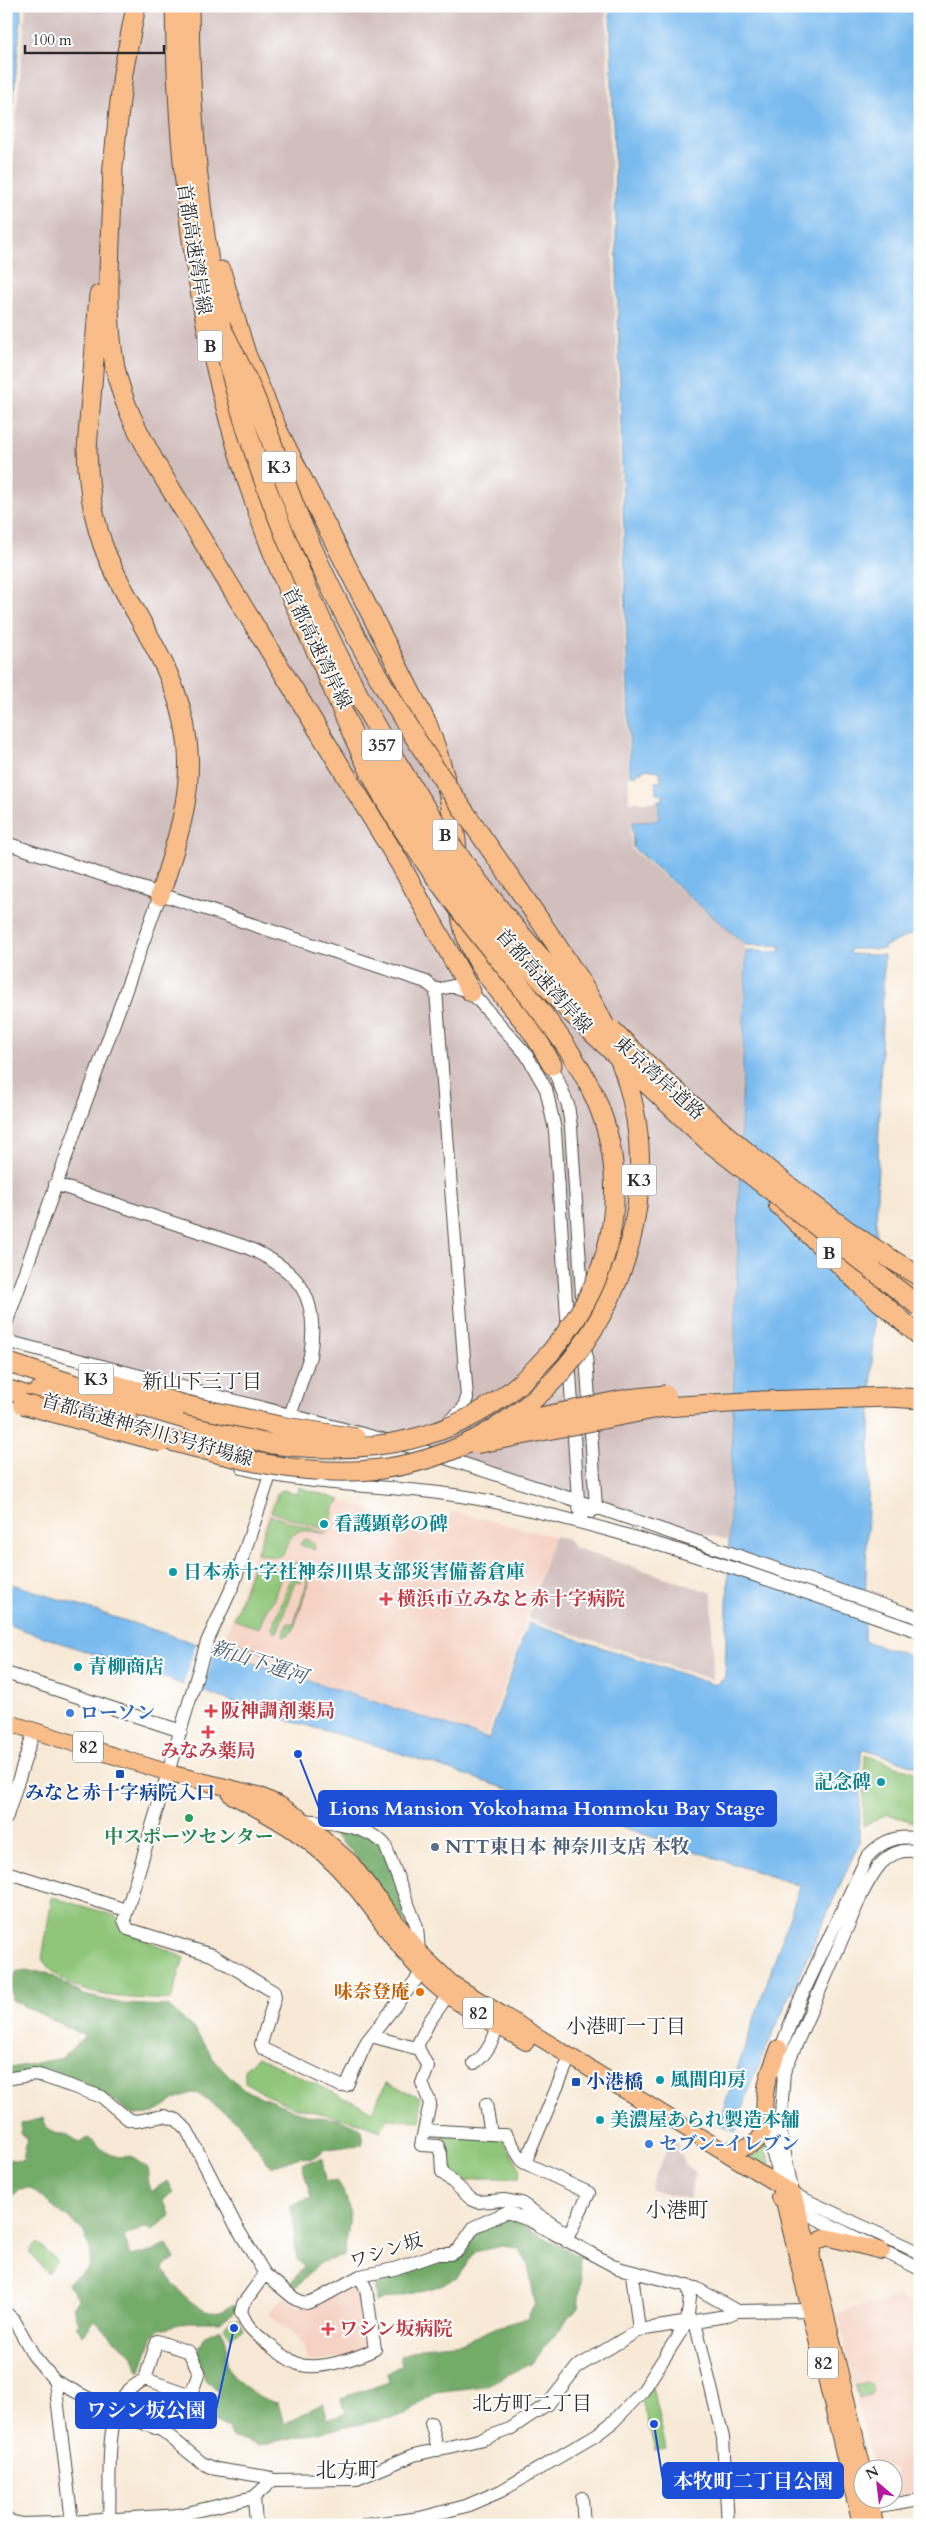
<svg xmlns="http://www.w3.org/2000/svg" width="926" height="2531" viewBox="0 0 926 2531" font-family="Cardo,'Noto Serif JP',serif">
<rect width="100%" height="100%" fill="#fff"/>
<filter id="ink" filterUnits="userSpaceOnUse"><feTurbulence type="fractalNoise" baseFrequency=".02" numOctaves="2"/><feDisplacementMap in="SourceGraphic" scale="10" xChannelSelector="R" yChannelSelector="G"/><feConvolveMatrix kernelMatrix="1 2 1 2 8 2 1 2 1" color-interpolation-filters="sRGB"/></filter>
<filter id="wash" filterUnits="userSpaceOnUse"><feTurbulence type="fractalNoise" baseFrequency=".0096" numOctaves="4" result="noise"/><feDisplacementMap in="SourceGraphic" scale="20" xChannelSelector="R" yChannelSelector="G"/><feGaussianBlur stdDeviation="1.12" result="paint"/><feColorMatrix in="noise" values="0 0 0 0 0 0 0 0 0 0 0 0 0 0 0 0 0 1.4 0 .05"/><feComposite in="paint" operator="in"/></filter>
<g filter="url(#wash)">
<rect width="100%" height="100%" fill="#f7e9d5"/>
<path fill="#f5d2c2" d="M299,1487L443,1534L451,1511L555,1537L543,1564L488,1738L217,1650L228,1630L274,1494L282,1490L297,1492Z
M355,2288L363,2291L372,2346L358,2355L307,2363L305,2345L268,2313L284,2296L298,2307Z
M899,2298L920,2306V2492L894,2496V2468H873L837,2313Z"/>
<path fill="#d1bfbd" d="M26,6H606L629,802H657L658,817L656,820L630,821L631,849L745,944L728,1540L578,1501L6,1338V234Z
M555,1536L568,1540L573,1547L712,1593L713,1680L528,1619L544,1564Z
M671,2140L678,2144L685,2165L696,2172L689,2199L650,2189Z"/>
<path fill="#8fc679" stroke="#5d7852" d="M299,1487L341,1500L334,1508L329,1531L271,1512L278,1493L282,1490L297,1493Z
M270,1515L328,1534L301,1530C275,1541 299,1566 257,1553Z
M306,1539L314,1543L315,1550L300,1545L302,1541Z
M254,1561L283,1571L273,1601L266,1610L259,1628L234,1620Z
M295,1562L309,1566L312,1572L293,1631L284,1637L283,1635L288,1623L294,1624L307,1583L306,1573L294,1565Z
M293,1573L299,1574L302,1579L301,1583L295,1581L278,1631L274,1633L272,1629Z
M233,1642L282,1658L239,1646L238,1648L231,1646Z
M865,1755L920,1774V1824L887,1814L863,1826Z
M52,1897L116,1916L122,1928L184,1958L171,2000C125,1997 70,2001 42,1959Z
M258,2057L372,2111L386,2083L420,2097L421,2121L386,2119L381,2131L350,2120L294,2107L266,2095L245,2082V2068Z
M443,2134L503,2139L520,2168L519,2178H483L461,2182L447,2168Z
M767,2144L771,2169L751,2157Z
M37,2243L57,2261L47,2273L30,2253V2250Z
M232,2319H239L243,2329L231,2337L224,2327Z
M866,2382L871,2384L873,2391L870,2395L859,2398L856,2385Z
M652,2387L666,2449L655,2450L642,2400Z"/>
<path fill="#73ab69" stroke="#4f6b4a" d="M320,1822L375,1838L385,1849L414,1934L352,1852Z
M17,1971L46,1972L84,1995L123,2004L168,2006L194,2029L215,2061L244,2090L308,2116L339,2119L361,2129L363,2145L327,2149L311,2159L300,2157L271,2167L236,2120L195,2092L177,2098L152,2114L134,2115L110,2098L6,2074V2069L62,2058L85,2036L12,2000L10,1984Z
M43,2118L48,2130L59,2135H68L79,2142L88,2138C103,2148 109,2160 130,2156L147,2168L149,2184L152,2191L167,2181L173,2193L163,2200L171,2216L152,2230L147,2227L124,2236L130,2256L156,2251L167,2244L175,2259L163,2268C173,2286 197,2315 220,2311C225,2310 230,2306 234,2304L238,2309L219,2322H187L161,2329L152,2338L141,2370H138L132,2355L95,2321L82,2335L76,2326L79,2323L72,2307L79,2299L67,2283L88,2269L91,2252L83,2230L30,2188L20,2189L6,2203V2159L23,2161L27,2137L21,2135L20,2124Z
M322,2158L325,2181H336C357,2207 348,2225 344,2256L319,2263L296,2287L291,2282L304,2267L297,2260L291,2205L311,2198L302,2164Z
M509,2218L579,2256L581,2282L578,2308L530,2364L485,2386L435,2392L405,2415L258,2445L231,2437L228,2428L201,2415L220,2392L206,2382L197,2355L205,2335L221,2329C231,2347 224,2346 227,2363C230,2382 261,2400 278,2403L284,2424L323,2403L328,2419L346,2412L341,2398L389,2382L388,2372L402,2365L400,2356L432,2345L463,2342L497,2327L527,2318L535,2304L528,2264L518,2248L501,2246L475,2252L457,2278L433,2288L376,2302L374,2278L460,2253L482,2229Z"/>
<path fill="#7abbef" stroke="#52738d" d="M6,6H22L6,180Z
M610,6H920V930L884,947V949H850V954L884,955L864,1641L914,1657L913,1679L920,1681V1768L865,1749L861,1751L859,1843L752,2080L736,2132L718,2125L800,1886L366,1742L290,1721L6,1624V1582L197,1644L196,1647L226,1656L227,1654L489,1739L528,1623L715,1685L725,1678L746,951L780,952L781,946L746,945L633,848L632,822L656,821L659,817L658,800H663V794L656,793L655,782H661L660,771L643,769L642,772H637V775H630Z"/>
<path fill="#f7e9d5" d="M196,1644L215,1650L202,1691L183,1685Z
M508,1675L488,1738L478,1734V1733L487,1736Z"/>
</g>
<g filter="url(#ink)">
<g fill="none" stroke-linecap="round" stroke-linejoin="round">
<g stroke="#4a4844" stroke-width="14">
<path id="minor" d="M6,843L426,982L436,990L467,1398L463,1409L450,1420
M436,990L453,986L471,992L526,1054L546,1089L555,1130L568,1332
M552,1065L568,1105L571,1127L596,1507L591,1512
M55,1184L246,1247C299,1270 320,1296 310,1356L234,1583L207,1642L124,1920L128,1929L212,1955L274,1992L275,1997L261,2044L263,2049L341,2086L347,2085L367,2041L427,1966
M6,1324L160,895
M6,1341L405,1445L578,1501L920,1618
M569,1357L578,1501L582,1521
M242,1468C323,1489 408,1484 489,1501C636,1531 778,1583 920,1632
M6,1673L181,1731
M6,1819L34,1731
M303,1820C327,1822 369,1826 385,1845L417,1927L419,1952
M920,1852C887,1844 873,1872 861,1896L784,2072L780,2129L793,2194L920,2253
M6,1872L126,1910
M448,1995L429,2022L417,2046L428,2067L422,2083L430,2103L421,2145L438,2146L441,2154L442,2172L471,2199L478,2202L504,2200L521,2203L564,2232
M371,2036L419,2049
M778,2056L797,2006L867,1857C881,1841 898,1834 920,1839
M474,2063C485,2057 496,2037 497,2025
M6,2079L35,2074L42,2076L102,2097L128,2119L136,2121L164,2116L177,2120L187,2130L236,2226L265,2274L295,2299L302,2302L307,2303L320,2298L360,2276L394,2269L437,2254H450L458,2250L474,2227L507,2212L529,2220L618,2268L696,2288L737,2311L811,2310L819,2313
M486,2104L491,2134
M770,2118L771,2146L782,2191
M424,2130L506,2135L523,2162L589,2193L566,2241
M525,2163L566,2066
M795,2208L920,2269
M265,2274L243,2304L241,2312C243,2316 245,2321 248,2325C256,2336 288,2361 301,2365C320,2370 358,2358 375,2349L366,2289L360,2276
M632,2274L639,2330
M6,2313L14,2320L34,2356L55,2381L115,2412L163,2431L202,2463L216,2469L267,2477L273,2480
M695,2321L723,2438L728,2525
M55,2381L72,2522
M431,2423L438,2450
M254,2497L256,2525
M582,2498L584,2525
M872,2508L920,2500
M109,2519C111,2483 104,2420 126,2393C131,2387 139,2383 145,2379L191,2395L199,2372L189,2352L157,2341L145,2379
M6,2520L22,2524L55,2523L179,2515L254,2497L273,2480L357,2479L414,2455L483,2439L510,2429L549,2403L577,2367L639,2330L726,2316L737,2311
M366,2525L420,2518L466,2506L501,2491L596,2435L613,2422L643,2391L687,2322L690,2298L688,2285"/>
</g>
<g stroke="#4a4844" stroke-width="18">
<path id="major" d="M6,1722L169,1773L258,1795L280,1805L303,1820L351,1863L419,1952L451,1983L793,2194L811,2254L864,2473
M231,1795C279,1820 313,1839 349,1880C379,1914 400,1953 433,1983C460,2007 495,2024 526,2042
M724,2151C735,2149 749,2148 757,2141C768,2132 763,2109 765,2096C766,2079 773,2064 779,2048
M779,2197L784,2201L861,2525
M811,2254L815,2243L826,2237L882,2251
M870,2498L875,2525"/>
</g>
<g stroke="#4a4844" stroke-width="21">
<path id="highway" d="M175,6C178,191 200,354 264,529C281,577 303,623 324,668
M189,6C190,120 200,232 224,343
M113,165C112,229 103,305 115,367C122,403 140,436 158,468L399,862L471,992
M112,176L123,73L136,6
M221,271L246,354L278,431L428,726C446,772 453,809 458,859
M99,295L87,449C88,485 93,522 107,556C134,618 179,671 187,740C194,794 176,844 160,895
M460,906C463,955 498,989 527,1025C537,1037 544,1051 552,1065
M778,1204L864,1288L920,1336
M874,1256L920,1293
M6,1362L127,1402L265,1443
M110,1383L185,1405
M6,1389L50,1403
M39,1391L128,1420"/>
</g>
<use href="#minor" stroke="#fff" stroke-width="12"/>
<use href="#major" stroke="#f9bd89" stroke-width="16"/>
<use href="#highway" stroke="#f9bd89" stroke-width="19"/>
<g stroke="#4a4844" stroke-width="21" stroke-linecap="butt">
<path id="highway-bridge" d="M228,360C243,428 267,493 294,557C362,723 459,878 587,1006
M376,760L461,884L511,946L565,1007L709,1142L920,1307
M612,1030C682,1100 760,1166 840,1225C865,1244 893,1260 920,1277
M23,1404L162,1442
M185,1405L279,1426L356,1438
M507,1424L627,1399L666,1395
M150,1435C225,1456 302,1479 381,1469C566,1444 682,1250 625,1074C605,1014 569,963 534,912C490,847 443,784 402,717C364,654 329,589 301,522C283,480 271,435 253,393C243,370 232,349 221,327
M265,1443C366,1457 462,1444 536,1368C574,1330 604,1279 612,1224C626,1126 582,1063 524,990C496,956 468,922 442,886C422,858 401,829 384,798C361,757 343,712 324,668
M475,1444L664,1407L762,1401L890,1397L920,1399"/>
</g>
<use href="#highway-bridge" stroke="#f9bd89" stroke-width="19"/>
</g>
</g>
<g fill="#0f9aa8" stroke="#fff" stroke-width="2">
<circle cx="324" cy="1524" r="5"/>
<circle cx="173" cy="1572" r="5"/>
<circle cx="78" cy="1667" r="5"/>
<circle cx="881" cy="1782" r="5"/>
<circle cx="660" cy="2080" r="5"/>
<circle cx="600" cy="2120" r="5"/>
</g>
<g fill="#e0444e" stroke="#fff" stroke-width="2">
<path d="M383.5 1591.5h5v5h5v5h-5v5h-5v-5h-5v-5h5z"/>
<path d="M208.5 1703.5h5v5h5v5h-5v5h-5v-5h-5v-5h5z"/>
<path d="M205.5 1724.5h5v5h5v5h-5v5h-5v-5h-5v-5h5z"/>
<path d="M325.5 2321.5h5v5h5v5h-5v5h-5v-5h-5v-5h5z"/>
</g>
<g fill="#3f7fe0" stroke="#fff" stroke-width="2">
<circle cx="70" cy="1713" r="5"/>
<circle cx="649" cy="2144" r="5"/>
</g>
<g fill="#1a4fb4" stroke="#fff" stroke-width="2">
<rect x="115" y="1769" width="10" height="10" rx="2.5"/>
<rect x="571" y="2077" width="10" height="10" rx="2.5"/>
</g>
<circle fill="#2e9e5b" stroke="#fff" stroke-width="2" cx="189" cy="1818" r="5"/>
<circle fill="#5c6f8a" stroke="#fff" stroke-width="2" cx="435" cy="1847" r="5"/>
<circle fill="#e8710a" stroke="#fff" stroke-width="2" cx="420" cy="1992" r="5"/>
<g text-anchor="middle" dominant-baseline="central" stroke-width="4" stroke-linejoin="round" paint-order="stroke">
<g fill="#fff" stroke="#6b6b6b" stroke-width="1">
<rect x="197.5" y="330.5" width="25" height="31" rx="4"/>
<rect x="261.5" y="451.5" width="35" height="31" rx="4"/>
<rect x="362" y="729.5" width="40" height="31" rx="4"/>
<rect x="432.5" y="819.5" width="25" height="31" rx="4"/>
<rect x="621.5" y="1164.5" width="35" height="31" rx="4"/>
<rect x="816.5" y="1237.5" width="25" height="31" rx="4"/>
<rect x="78.5" y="1363.5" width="35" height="31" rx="4"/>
<rect x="73" y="1731.5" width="30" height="31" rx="4"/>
<rect x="463" y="1997.5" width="30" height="31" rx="4"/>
<rect x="808" y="2347.5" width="30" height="31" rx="4"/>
</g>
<g font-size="18" font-weight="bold" fill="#2b2b2b">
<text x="210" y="346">B</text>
<text x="279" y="467">K3</text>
<text x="382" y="745">357</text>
<text x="445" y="835">B</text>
<text x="639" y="1180">K3</text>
<text x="829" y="1253">B</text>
<text x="96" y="1379">K3</text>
<text x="88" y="1747">82</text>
<text x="478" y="2013">82</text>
<text x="823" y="2363">82</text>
</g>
<g font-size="19" fill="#2b2b2b" stroke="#fff">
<text transform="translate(194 249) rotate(81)">首都高速湾岸線</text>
<text transform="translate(317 648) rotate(64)">首都高速湾岸線</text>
<text transform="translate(544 981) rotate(48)">首都高速湾岸線</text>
<text transform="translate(659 1078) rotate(42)">東京湾岸道路</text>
<text transform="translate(147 1430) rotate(16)">首都高速神奈川3号狩場線</text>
<text transform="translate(386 2251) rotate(-18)">ワシン坂</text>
</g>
<g font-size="19" font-weight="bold" fill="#0d838f" stroke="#fff" text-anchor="start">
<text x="334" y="1524">看護顕彰の碑</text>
<text x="183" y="1572">日本赤十字社神奈川県支部災害備蓄倉庫</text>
<text x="88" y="1667">青柳商店</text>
<text x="871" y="1782" text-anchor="end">記念碑</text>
<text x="670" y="2080">風間印房</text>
<text x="610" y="2120">美濃屋あられ製造本舗</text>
</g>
<g font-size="19" font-weight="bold" fill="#be3a42" stroke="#fff" text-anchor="start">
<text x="397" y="1599">横浜市立みなと赤十字病院</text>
<text x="221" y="1711">阪神調剤薬局</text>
<text x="208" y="1751" text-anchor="middle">みなみ薬局</text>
<text x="339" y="2329">ワシン坂病院</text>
</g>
<g font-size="19" font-weight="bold" fill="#366cbe" stroke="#fff" text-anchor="start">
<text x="80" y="1713">ローソン</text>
<text x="659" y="2144">セブン-イレブン</text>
</g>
<g font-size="19" font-weight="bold" fill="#164399" stroke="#fff">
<text x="120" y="1793">みなと赤十字病院入口</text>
<text x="586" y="2082" text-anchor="start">小港橋</text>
</g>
<g font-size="19" font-weight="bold" fill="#27864d" stroke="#fff">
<text x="189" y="1837">中スポーツセンター</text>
</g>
<g font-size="19" font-weight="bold" fill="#4e5e75" stroke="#fff" text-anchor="start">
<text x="445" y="1847">NTT東日本 神奈川支店 本牧</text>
</g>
<g font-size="19" font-weight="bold" fill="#c56008" stroke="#fff" text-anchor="end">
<text x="410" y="1992">味奈登庵</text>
</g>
<g font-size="20" fill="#2b2b2b" stroke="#fff">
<text x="202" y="1381">新山下三丁目</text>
<text x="626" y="2026">小港町一丁目</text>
<text x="532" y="2403">北方町二丁目</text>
</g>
<g font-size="20" font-style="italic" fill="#475d70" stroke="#fff">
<text transform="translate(259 1662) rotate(18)">新山下運河</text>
</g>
<g font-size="21" fill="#2b2b2b" stroke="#fff">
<text x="677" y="2210">小港町</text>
<text x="347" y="2470">北方町</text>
</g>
</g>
<path fill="none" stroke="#1d4ed8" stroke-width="2" d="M298 1754L319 1808M234 2328L216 2410M654 2424L663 2481"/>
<g fill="#1d4ed8" stroke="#fff" stroke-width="2">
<circle cx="298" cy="1754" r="5"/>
<circle cx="234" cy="2328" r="5"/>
<circle cx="654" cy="2424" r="5"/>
</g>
<g fill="#1d4ed8" stroke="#1d4ed8" stroke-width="2">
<rect x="319" y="1791" width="457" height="35" rx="5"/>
<rect x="76" y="2393" width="140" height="35" rx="5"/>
<rect x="663" y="2463" width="180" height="35" rx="5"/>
</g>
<g font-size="20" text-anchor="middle" font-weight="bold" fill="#fff">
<text x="547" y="1815">Lions Mansion Yokohama Honmoku Bay Stage</text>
<text x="146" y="2417">ワシン坂公園</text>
<text x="753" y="2488">本牧町二丁目公園</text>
</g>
<rect width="926" height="2531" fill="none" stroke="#fff" stroke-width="25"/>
<g transform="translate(878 2484) rotate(332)"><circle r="24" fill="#ffffff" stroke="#aaaaaa"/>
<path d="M0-4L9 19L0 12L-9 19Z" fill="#b5179e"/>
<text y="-8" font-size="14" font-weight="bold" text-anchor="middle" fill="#2b2b2b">N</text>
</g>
<path d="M25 45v8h139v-8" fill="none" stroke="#2b2b2b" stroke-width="2.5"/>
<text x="32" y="45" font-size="15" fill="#2b2b2b" stroke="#ffffff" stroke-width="4" paint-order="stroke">100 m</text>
</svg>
